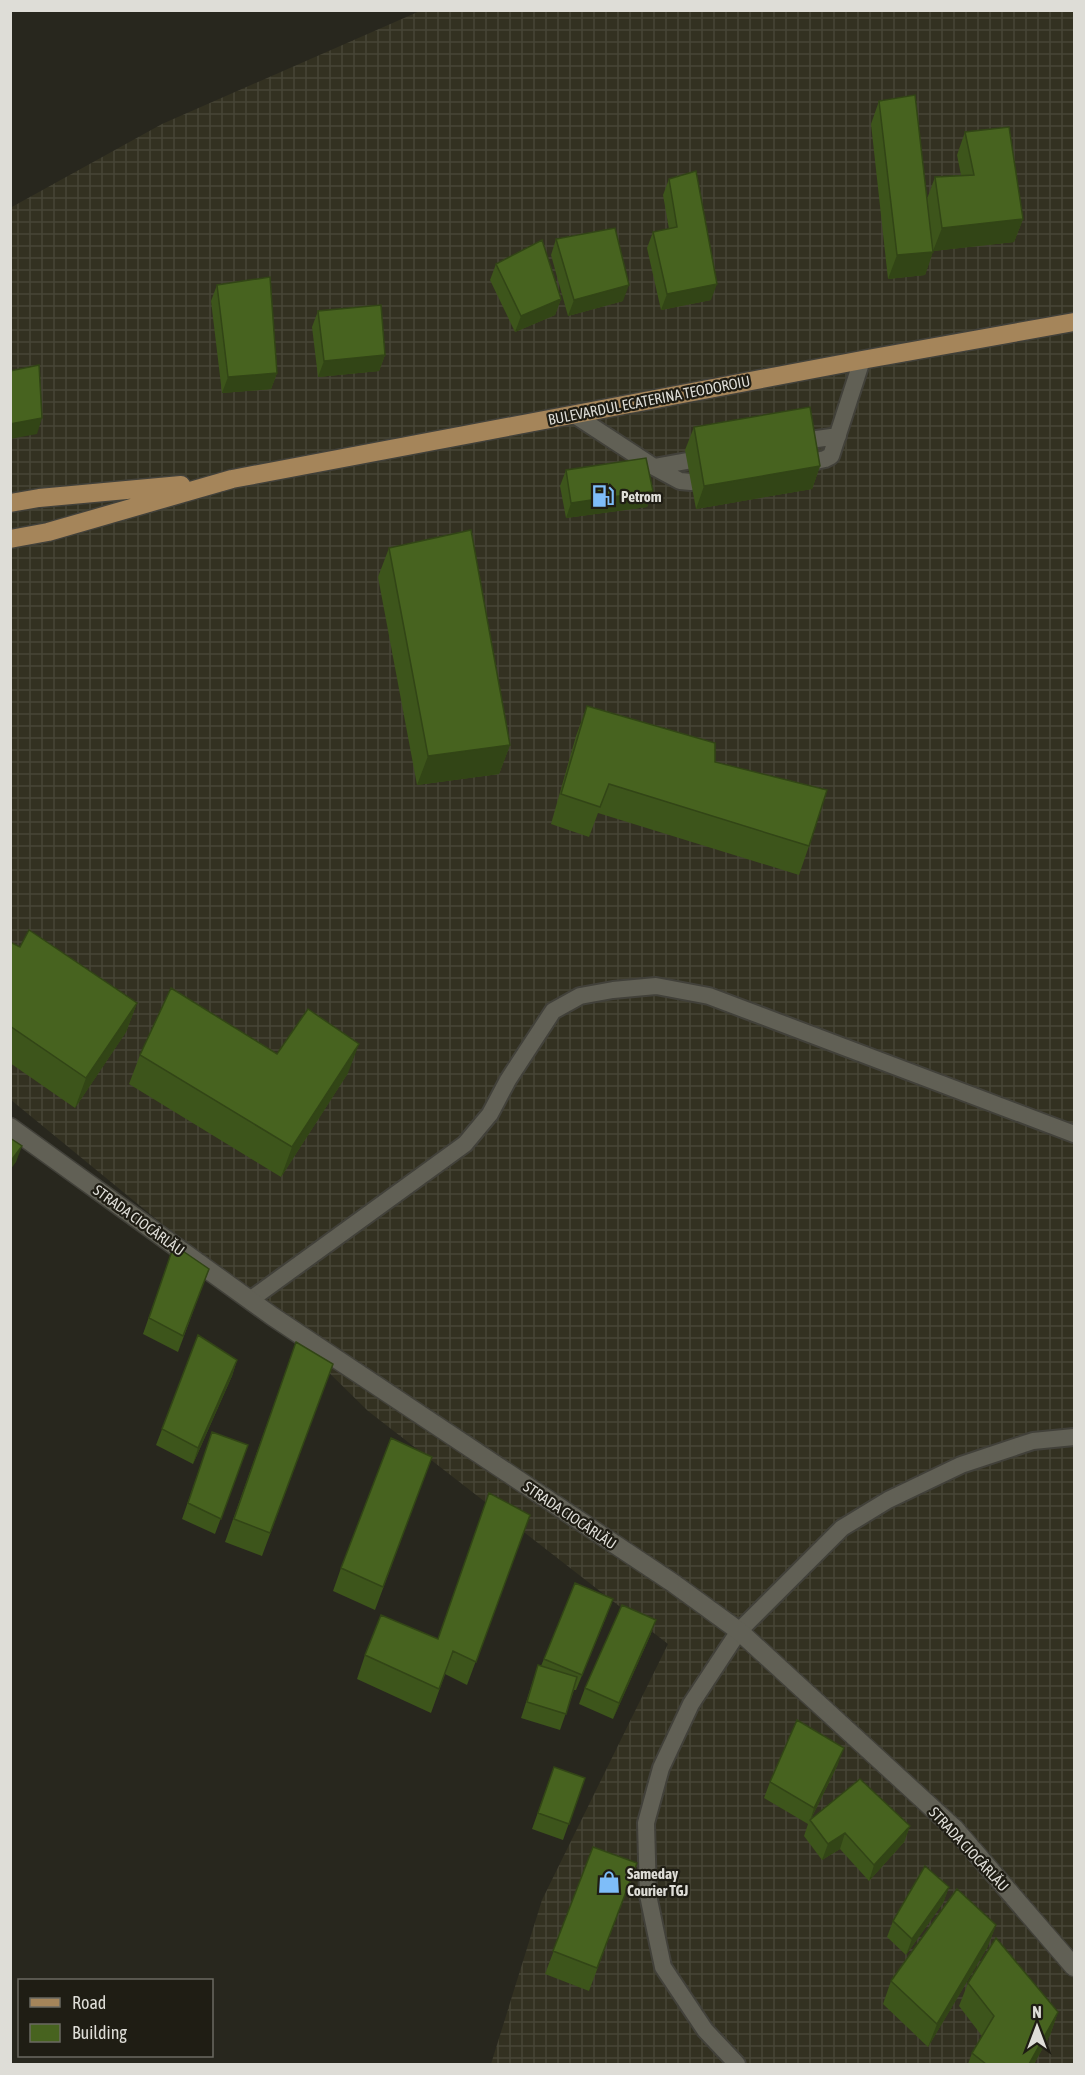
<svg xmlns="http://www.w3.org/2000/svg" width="1085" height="2075" viewBox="0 0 1085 2075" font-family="'Asap Condensed',sans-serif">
<defs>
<pattern id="industrial-grid" width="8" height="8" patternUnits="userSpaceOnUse" patternTransform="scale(1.5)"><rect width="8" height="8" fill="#333121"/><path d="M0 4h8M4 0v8" fill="none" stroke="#464536"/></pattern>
</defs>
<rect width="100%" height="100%" fill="#28271e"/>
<path fill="url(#industrial-grid)" d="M420,11H1074V2064H491L542,1900L668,1644L368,1411L256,1301L11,1100L10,208L162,124Z"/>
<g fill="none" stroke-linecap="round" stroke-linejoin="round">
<g stroke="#42413a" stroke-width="20">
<path id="lane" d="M573,414L654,467L687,461
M803,441L838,436
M807,463L825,459L831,456L862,360
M654,467L680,481L691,482
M250,1300L465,1144L490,1114L508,1080L553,1011L580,996L613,990L656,986L709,996L1074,1134
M737,2064L705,2030L663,1967L648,1895L646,1823L661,1768L691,1704L739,1631L842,1528L888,1500L961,1465L1033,1441L1074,1437"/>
</g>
<g stroke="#42413a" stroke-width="21">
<path id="secondary" d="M10,1127L272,1316L673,1583L739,1631L955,1829L1074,1967"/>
</g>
<g stroke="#42413a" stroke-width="21">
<path id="primary" d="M10,503L39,498L181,485
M10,539L48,532L232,479L862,360L1074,322"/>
</g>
<use href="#lane" stroke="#616055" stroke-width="16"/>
<use href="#secondary" stroke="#616055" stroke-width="18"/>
<use href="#primary" stroke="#a5855a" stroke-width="18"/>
</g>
<path fill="#3d551b" d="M879,101L927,199L935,177L961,175L957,155L965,132L1023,219L1014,242L933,251L925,275L888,279L871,124Z
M669,179L711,300L661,310L647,248L653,232L669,229L663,195Z
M556,239L623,301L568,316L551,255Z
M496,264L561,299L555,315L515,332L490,280Z
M217,285L277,373L271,389L222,393L211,301Z
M318,311L385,355L379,371L318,377L312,327Z
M694,427L820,466L812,489L696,509L685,450Z
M566,470L653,491L647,507L566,518L560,486Z
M389,548L510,745L499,774L417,785L378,577Z
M587,706L715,762L809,846L799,875L598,813L589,837L551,824L576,736Z
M10,942L20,947L137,1003L126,1032L75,1108L10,1063Z
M140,1055L348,1073L281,1177L129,1084Z
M174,1245L209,1269L178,1352L143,1334Z
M198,1335L237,1360L232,1376L193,1464L156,1445Z
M296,1342L333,1364L262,1556L225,1542Z
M212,1432L248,1445L215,1534L182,1519Z
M432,1457L375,1610L333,1591L341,1568Z
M530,1515L467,1685L445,1674L431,1713L357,1679L365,1655L438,1639Z
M575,1583L607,1615L576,1690H574L560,1730L521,1718L538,1665L541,1666Z
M656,1620L650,1636L613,1719L579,1704L585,1688Z
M838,1764L811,1819L910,1826L904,1842L869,1881L840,1849L822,1860L804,1836L808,1824L764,1798L770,1782Z
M554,1767L585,1778L563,1840L532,1829Z
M593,1847L637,1863L589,1991L545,1974Z
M949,1887L943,1903L906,1955L887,1937L893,1921Z
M996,1925L987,1948L928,2047L883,2004L891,1981Z
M968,1983L1058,2012L1050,2035L1034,2064H968L972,2053L982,2036L959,2006Z"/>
<path fill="#324516" d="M1023,219L1014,242L933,251L942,228Z
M933,252L925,275L888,279L897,255Z
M717,284L711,300L661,310L667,294Z
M629,285L623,301L568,316L574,300Z
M561,299L555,315L515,332L521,316Z
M385,355L379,371L318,377L324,361Z
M277,373L271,389L222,393L228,377Z
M42,418L37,434L10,439V424Z
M820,466L812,489L696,509L704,486Z
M653,491L647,507L566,518L571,503Z
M510,745L499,774L417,785L428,756Z
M137,1003L126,1032L75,1108L86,1078Z
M359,1044L348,1073L281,1177L292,1147Z
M22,1146L16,1162L10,1170V1162Z
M237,1360L232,1376L193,1464L198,1448Z
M613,1599L607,1615L576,1690L582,1675Z
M656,1620L650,1636L613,1719L619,1703Z
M844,1748L838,1764L810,1821L814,1808Z
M910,1826L904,1842L869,1881L874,1865Z
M845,1833L840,1849L822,1860L828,1844Z
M949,1887L943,1903L906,1955L912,1939Z
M996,1925L987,1948L928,2047L937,2024Z
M1058,2012L1050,2035L1034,2064H1029Z"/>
<path fill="#47631f" stroke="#324516" stroke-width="1.5" d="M915,95L933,252L897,255L879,101Z
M1009,127L1023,219L942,228L935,177L974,175L965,132Z
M696,171L717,284L667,294L653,232L677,227L669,179Z
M615,228L629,285L574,300L556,239Z
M542,240L561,299L521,316L496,264Z
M270,277L277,373L228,377L217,285Z
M381,305L385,355L324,361L318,311Z
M39,365L42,418L10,424V371Z
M810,407L820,466L704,486L694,427Z
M646,458L653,491L571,503L566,470Z
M471,530L510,745L428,756L389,548Z
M587,706L715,743V762L827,790L809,846L609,784L600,807L561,794Z
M29,930L137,1003L86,1078L10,1026V942L20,947Z
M171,988L277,1054L308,1009L359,1044L292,1147L140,1055Z
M10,1138L22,1146L10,1162Z
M174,1245L209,1269L183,1336L149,1318Z
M198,1335L237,1360L198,1448L162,1429Z
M296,1342L333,1364L270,1533L234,1519Z
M212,1432L248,1445L221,1519L188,1503Z
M391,1438L432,1457L383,1587L341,1568Z
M489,1493L530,1515L476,1662L453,1651L439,1689L365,1655L381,1615L438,1639Z
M575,1583L613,1599L582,1675L544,1659Z
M622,1605L656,1620L619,1703L585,1688Z
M538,1665L577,1677L566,1714L527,1702Z
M797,1720L844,1748L814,1808L770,1782Z
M554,1767L585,1778L569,1824L538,1813Z
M860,1779L910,1826L874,1865L845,1833L828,1844L810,1820Z
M593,1847L637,1863L597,1968L553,1951Z
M925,1866L949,1887L912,1939L893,1921Z
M957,1889L996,1925L937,2024L891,1981Z
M996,1938L1058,2012L1029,2064H986L972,2053L994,2016L968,1983Z"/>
<defs>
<g id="fuel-bare" transform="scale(1.8)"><path d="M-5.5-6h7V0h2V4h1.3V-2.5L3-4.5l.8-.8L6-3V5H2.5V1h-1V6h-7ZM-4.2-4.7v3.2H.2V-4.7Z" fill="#7ebdf9" stroke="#1f1d14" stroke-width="2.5" paint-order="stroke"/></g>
<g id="shop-bare" transform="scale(1.8)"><path d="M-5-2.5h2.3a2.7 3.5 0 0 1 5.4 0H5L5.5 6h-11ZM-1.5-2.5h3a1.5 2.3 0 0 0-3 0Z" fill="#7ebdf9" stroke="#1f1d14" stroke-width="2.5" paint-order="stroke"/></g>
</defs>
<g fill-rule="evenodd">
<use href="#fuel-bare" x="603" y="496"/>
<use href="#shop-bare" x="609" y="1882"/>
</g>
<g text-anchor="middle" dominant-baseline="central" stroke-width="4.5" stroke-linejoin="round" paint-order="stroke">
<g font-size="15" fill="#deddd7" stroke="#1f1d14">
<text transform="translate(649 400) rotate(-11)">BULEVARDUL ECATERINA TEODOROIU</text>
<text transform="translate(139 1220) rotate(36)">STRADA CIOCÂRLĂU</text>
<text transform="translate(570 1515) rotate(34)">STRADA CIOCÂRLĂU</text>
<text transform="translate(969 1849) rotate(47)">STRADA CIOCÂRLĂU</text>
</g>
<g font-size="15" font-weight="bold" fill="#deddd7" stroke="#1f1d14" text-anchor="start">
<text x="621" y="496">Petrom</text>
<text x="627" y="1873">Sameday<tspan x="627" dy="17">Courier TGJ</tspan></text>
</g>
</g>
<rect width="1085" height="2075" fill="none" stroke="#deddd7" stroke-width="24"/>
<rect x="18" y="1979" width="195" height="78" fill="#1f1d14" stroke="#6b6a62" stroke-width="1.5"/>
<rect x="30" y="1998" width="30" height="9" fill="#a5855a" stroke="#6b6a62" stroke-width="1.5"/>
<text x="72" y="2009" font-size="18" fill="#deddd7">Road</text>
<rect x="30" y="2024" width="30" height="18" fill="#47631f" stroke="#6b6a62" stroke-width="1.5"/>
<text x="72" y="2039" font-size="18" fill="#deddd7">Building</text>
<g transform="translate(1037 2027)" stroke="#1f1d14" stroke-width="4.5" paint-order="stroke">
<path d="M0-4.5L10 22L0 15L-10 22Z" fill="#deddd7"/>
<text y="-9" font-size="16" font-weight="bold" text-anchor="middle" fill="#deddd7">N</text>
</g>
</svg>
